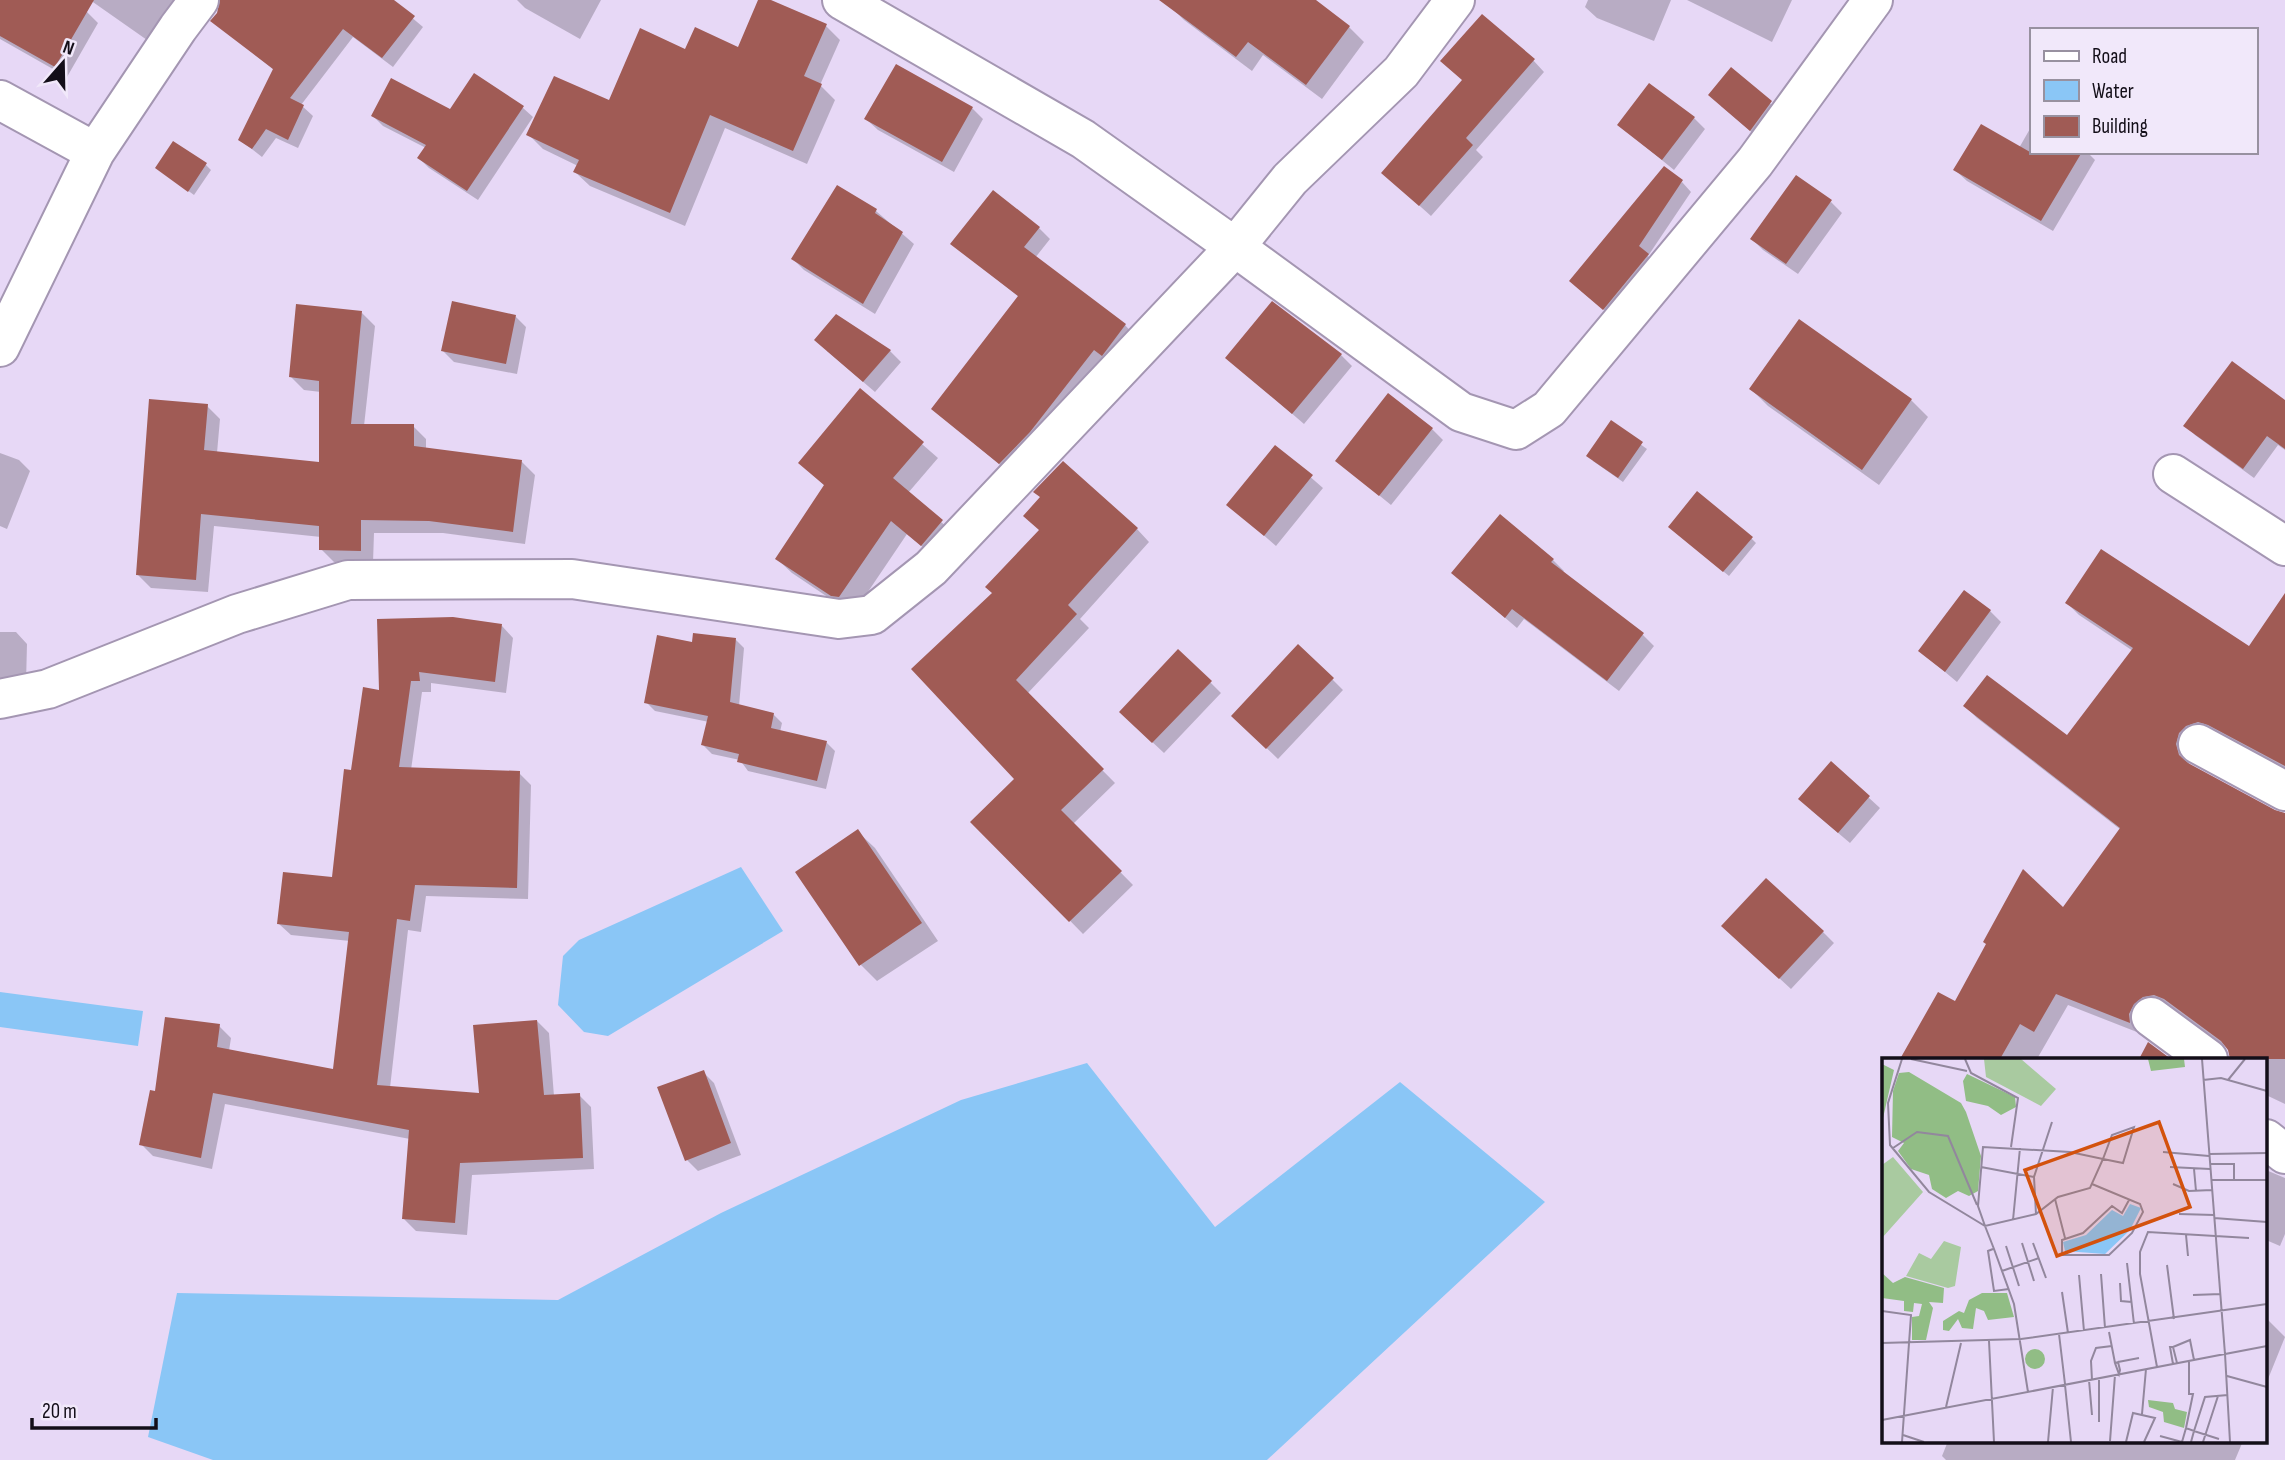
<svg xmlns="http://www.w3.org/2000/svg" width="2285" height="1460" viewBox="0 0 2285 1460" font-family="'Sofia Sans Condensed',sans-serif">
<rect width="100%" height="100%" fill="#e7d8f6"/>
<path fill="#8ac6f6" d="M741,867L783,931L608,1036L584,1032L558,1005L563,956L579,940Z
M0,992L143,1011L138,1046L0,1027Z
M1087,1063L1215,1227L1400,1082L1545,1202L1267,1460H213L148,1437L177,1293L558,1300L721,1213L961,1100Z"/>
<path fill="#0003" d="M0,0H65L87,12L98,23L67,77L0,39Z
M90,0H189L157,47Z
M229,0H391L423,27L393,67L353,37L301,105L313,116L298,148L276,138L262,157L240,140L274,70L213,21Z
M517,0H601L580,39L525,8Z
M760,0H767L826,26L840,40L820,85L835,100L807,164L725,128L685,226L590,186L575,172L578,166L543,149L528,134L610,102L686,51L739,49Z
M1173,0H1313L1349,27L1364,42L1322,99L1263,55L1252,71L1184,20L1169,5Z
M1588,0H1671L1654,41L1597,18L1585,7Z
M1687,0H1792L1772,42Z
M1533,60L1544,72L1476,150L1483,157L1431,216L1383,173Z
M1731,69L1782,114L1762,141L1721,106Z
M1649,85L1694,118L1705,129L1674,170L1619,125Z
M523,108L533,117L478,200L429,168L419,158L426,148L383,126L373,116Z
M972,108L983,119L954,172L878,130L866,119Z
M2031,127V152H2087L2095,160L2053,231L1967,181L1955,170L2019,148Z
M206,165L211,170L194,195L157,168Z
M1682,182L1691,192L1648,256L1658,266L1614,318L1581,291Z
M838,187L876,211L914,244L875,314L804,270L793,259Z
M1831,202L1842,213L1798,274L1763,250L1752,239Z
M1039,228L1050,239L1035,258L1125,325L1136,337L1011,474L933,409L1019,297L953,244Z
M362,313L375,326L364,426H413L426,439V449L522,462L535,475L525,544L443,533H374L373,563L334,562L321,549V537L214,526L208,592L151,588L138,575L207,406L220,419L217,453L321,464V392L304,390L291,377Z
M515,316L526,327L517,374L454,362L443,351Z
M1800,321L1911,400L1928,417L1879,485L1768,406L1751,389Z
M827,351H890L901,362L875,392Z
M1341,355L1352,366L1304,424L1227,358Z
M861,391L938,458L908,493L957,536L937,559L907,534L855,611L847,610L792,573L777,559L825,486L800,463Z
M2285,402V450L2278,445L2254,478L2195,435L2186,425Z
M1611,423L1647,449L1623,482L1593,461Z
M1432,429L1443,440L1391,505L1337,461Z
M1276,447L1323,488L1276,546L1229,505Z
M0,453L19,460L30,471L7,529L0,526Z
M1137,529L1149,542L1080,619L1089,628L1027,694L1115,783L1073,824L1133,885L1083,934L973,822L1017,779L913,669Z
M1675,532L1751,538L1756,543L1729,576Z
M1553,560L1564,571L1562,573L1643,635L1654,646L1619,691L1524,619L1517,628L1453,573Z
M2285,602V770L2188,759L2190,766L2274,812L2285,815V1104L2266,1095V1059H2231L2228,1048L2177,1011L2166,1007L2142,1034L2068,1005L2037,1059H1902L1939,994L1955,1003L2064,910L2121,830L1977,718L1965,706L2067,738L2133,651L2079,615L2067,603L2250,649Z
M1990,611L2001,622L1957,682L1920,651Z
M502,626L513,638L506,693L431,683V692H422L411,770L519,773L531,785L528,899L426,896L421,932L408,930L390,1088L481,1095L537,1021L549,1033L554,1096L579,1095L591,1107L594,1169L472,1175L467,1235L416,1231L404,1219L410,1139L225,1104L212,1169L153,1156L141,1144L157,1093L219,1026L231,1038L229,1051L335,1071L350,941L291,935L279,924L333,879L353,772L381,692Z
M0,632H16L27,644L26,684L0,686Z
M736,640L744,648L739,706L773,714L782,723L780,732L826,742L835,751L826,789L748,771L740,760L712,754L703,745L709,722L655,711L646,702L693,644Z
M1332,679L1343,690L1278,759L1233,716Z
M1210,682L1221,693L1164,753L1132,723Z
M1831,763L1880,808L1850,843L1811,810Z
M858,832L875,848L938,941L877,981L860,964Z
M1823,932L1834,943L1791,989L1735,937Z
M703,1072L714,1083L741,1155L698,1171L687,1160Z
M2266,1170L2285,1178V1234L2280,1246L2266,1240Z
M2266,1318L2285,1337L2266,1384Z
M1948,1441H2243L2235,1460H1946L1942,1456Z"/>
<path fill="#a05b55" d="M0,0H94L55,67L0,36Z
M220,0H394L415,16L382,58L343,29L290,98L304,105L288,140L266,129L252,149L238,140L273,69L210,21L217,13Z
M758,0H771L827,24L804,76L822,84L793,151L710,115L670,213L573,172L579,160L526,135L554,76L609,100L640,28L685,49L695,27L738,47Z
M1159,0H1316L1350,26L1306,85L1248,42L1236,57Z
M1482,14L1535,59L1466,138L1473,145L1419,206L1381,173L1462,80L1440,61Z
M896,64L973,107L942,162L864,119Z
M1731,67L1772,101L1750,131L1708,95Z
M474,73L524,106L467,191L417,158L426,145L371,116L391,78L450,109Z
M1649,83L1695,117L1662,160L1617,125Z
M1981,124L2030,152H2082L2041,221L1953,170Z
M173,141L207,163L188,192L155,168Z
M1664,166L1683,180L1639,246L1649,254L1603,310L1569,281Z
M1796,175L1832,200L1786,264L1750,239Z
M837,185L877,209L875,213L903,232L863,304L791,259Z
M993,190L1040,227L1024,247L1126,324L1102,356L1094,350L1030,432L999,464L931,409L1018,296L950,244Z
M452,301L516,315L506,364L441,351Z
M1272,301L1342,354L1292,414L1225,358Z
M296,304L362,311L351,424H414V446L522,460L513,532L429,521L361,520V551L319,550V526L201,514L196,580L136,575L149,399L208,404L204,450L319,462V381L289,377Z
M836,314L891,350L863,382L814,340Z
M1799,319L1912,399L1862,470L1749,389Z
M2232,361L2285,400V449L2267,436L2243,469L2183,426Z
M860,388L924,442L893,478L943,520L921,546L891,521L839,597L831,596L775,559L824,485L798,463Z
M1388,393L1433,428L1379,496L1335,461Z
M1611,420L1643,442L1618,478L1586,456Z
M1275,445L1313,475L1264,536L1226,505Z
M1063,461L1138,528L1068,605L1077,614L1016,680L1104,769L1061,810L1122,871L1069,922L970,822L1014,779L911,669L992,593L985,587L1039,530L1023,516L1040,497L1033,492Z
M1697,491L1753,537L1723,572L1668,527Z
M1500,514L1554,559L1551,562L1644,633L1607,681L1512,609L1505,618L1451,573Z
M2101,549L2249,646L2285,593V766L2208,725L2198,722L2186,726L2179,733L2176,744L2179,755L2188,763L2275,810L2285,813V1059H2230L2228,1050L2221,1041L2164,999L2154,995L2143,997L2134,1004L2129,1014L2130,1023L2056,994L2034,1032L2020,1024L2000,1059H1900L1938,992L1955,1001L1986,944L1983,942L2023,869L2063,907L2120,828L1963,706L1987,675L2067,735L2133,648L2065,603Z
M1964,590L1991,610L1945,672L1918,651Z
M453,617L502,624L495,682L419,672L420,681H411L399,767L520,771L517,888L415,885L410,921L397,919L377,1085L479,1093L473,1025L537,1020L544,1095L580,1093L583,1158L460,1163L455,1223L402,1219L409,1130L213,1093L201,1158L139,1145L150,1090L155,1091L165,1017L220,1024L217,1047L333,1069L349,932L277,924L283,872L332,877L344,769L351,770L363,687L379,690L377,619Z
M693,633L736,638L730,702L774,713L771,728L827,741L817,781L737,762L739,754L701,745L708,716L644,703L657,635L692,642Z
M1298,644L1334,678L1266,749L1231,716Z
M1178,649L1212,681L1152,743L1119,712Z
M1831,761L1870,796L1838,833L1798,799Z
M858,829L922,923L859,966L795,872Z
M1766,878L1824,931L1779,979L1721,926Z
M2148,1042L2171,1059H2139Z
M704,1070L731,1143L685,1161L657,1087Z"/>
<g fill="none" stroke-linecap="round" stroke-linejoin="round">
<g stroke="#a496b2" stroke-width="42">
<path id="minor" d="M1455,0L1401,72L1290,179L1235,247L1461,412L1516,430L1549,409L1755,162L1873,0
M0,100L95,152
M0,347L95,152L178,28L199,0
M2173,474L2285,546
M0,699L48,689L237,614L348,580L572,579L839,619L872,615L931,568L1235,247L1083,139L842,0
M2198,744L2285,791
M2151,1017L2208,1059
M2266,1139L2285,1154"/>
</g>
<use href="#minor" stroke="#fff" stroke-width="38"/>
</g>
<g transform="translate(1882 1058)">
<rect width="385" height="385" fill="#e7d8f6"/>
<path d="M102,1H139L174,31L159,48L104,19ZM11,99L41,134L0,180V107ZM62,183L79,189L73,228L66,230L24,218L37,195L49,201Z" fill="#a9caa0"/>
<path d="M266,1H302L303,9L269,13ZM0,6L12,12L1,60H0ZM27,14L79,45L84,54L99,98L96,133L87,138L76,133L64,140L50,131L47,117L29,111L16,93L22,85L10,79L11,33L17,15ZM85,16L133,39L134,49L119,57L106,48L84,43L81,23ZM0,215L11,225L23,219L62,230L61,245L47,244L51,250L44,282H30V259L37,258L40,246L32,245L31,254L22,253V243L0,240ZM100,235H125L132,259L106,262L102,253L94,250L91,271L80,270L76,261L67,273L61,272V263L77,253L82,255L87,242ZM143 301a10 10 0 1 1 20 0a10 10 0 1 1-20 0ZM266,342L291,345L293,351L305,354L302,370L282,364L281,354L267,349Z" fill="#91bd85"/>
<path d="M248,146L259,150L248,172L223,196L183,193L181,184L204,177L230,152L241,158Z" fill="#8ac6f6"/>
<path fill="none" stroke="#92879d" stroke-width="2" d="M20,1L6,45L8,87L47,134L103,168L154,156L176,139L208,130L221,101L188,94L101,89L96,148L103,168L112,191L132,246L146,334M29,1L85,13M83,1L89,15L136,40L129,89M320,1L343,296L385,288M321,22L339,20L385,33M346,22L363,1M252,69L241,105L221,101L230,77ZM11,90L35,74L66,78L95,147M281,94L327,98M328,96L385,95M328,106H352V123M99,109L152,119M288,109L328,111M312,111L314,133M329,122H385M210,126L258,146L261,154L250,175L227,197H180V182L201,175L230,148L240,155L247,142M291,126L307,133L330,132M173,141L183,180M154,156L152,119L170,64M297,156L332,157M332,160L385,164M131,162L138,90M304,177L306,198M140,185L152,223M151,185L164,220M124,188L137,228M111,191L106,193L112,233L127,231M245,205L252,266M285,207L292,261M120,213L157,200M219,216L223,270M197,217L202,273M238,225L239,243L250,244M180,234L186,275M311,237L339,236M0,253L29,257L20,384M227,274L233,305M177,276L183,326M107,283L112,384M0,285L139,281L385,246M291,289L308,282L312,302M236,304L238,312L237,316L233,305ZM236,304L257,300M291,306L288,289H291L295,305M275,309L258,216V194L266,174L367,180M345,318L385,329M217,320V364M207,322L210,357M210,322L209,303L214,290L230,288M183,327L189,384M64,349L79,285M260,356L264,311M0,362L343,296L348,384M304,370L311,336H307V303M21,377L42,384M278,378L300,384M228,383L233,317M166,384L171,329M244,384L251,355L273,360L262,384M300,384L304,370L312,373L323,339L346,337M309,384L312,373L337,381M321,384L336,338"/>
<path fill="#d3520d" fill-opacity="0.15" stroke="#d3520d" stroke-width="3.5" d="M277,64L308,149L175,198L143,112Z"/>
<rect width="385" height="385" fill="none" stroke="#130e18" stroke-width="3.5"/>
</g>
<rect x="2030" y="28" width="228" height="126" fill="#f1e8fa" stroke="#9891a0" stroke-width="2"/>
<rect x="2044" y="51" width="35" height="10" fill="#ffffff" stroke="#9891a0" stroke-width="2"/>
<text x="2092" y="63" font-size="21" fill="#130e18">Road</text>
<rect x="2044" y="80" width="35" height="21" fill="#8ac6f6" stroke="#9891a0" stroke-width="2"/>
<text x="2092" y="98" font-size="21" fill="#130e18">Water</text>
<rect x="2044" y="116" width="35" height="21" fill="#a05b55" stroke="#9891a0" stroke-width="2"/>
<text x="2092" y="133" font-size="21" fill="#130e18">Building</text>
<g transform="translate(63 63) rotate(20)" stroke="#f1e8fa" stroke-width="5" paint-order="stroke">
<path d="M0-5L12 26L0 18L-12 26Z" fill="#130e18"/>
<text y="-10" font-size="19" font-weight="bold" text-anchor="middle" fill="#130e18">N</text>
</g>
<path d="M32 1418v10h124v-10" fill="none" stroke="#130e18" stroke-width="3.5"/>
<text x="42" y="1418" font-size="21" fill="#130e18" stroke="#f1e8fa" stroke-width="5" paint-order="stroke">20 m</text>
</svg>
